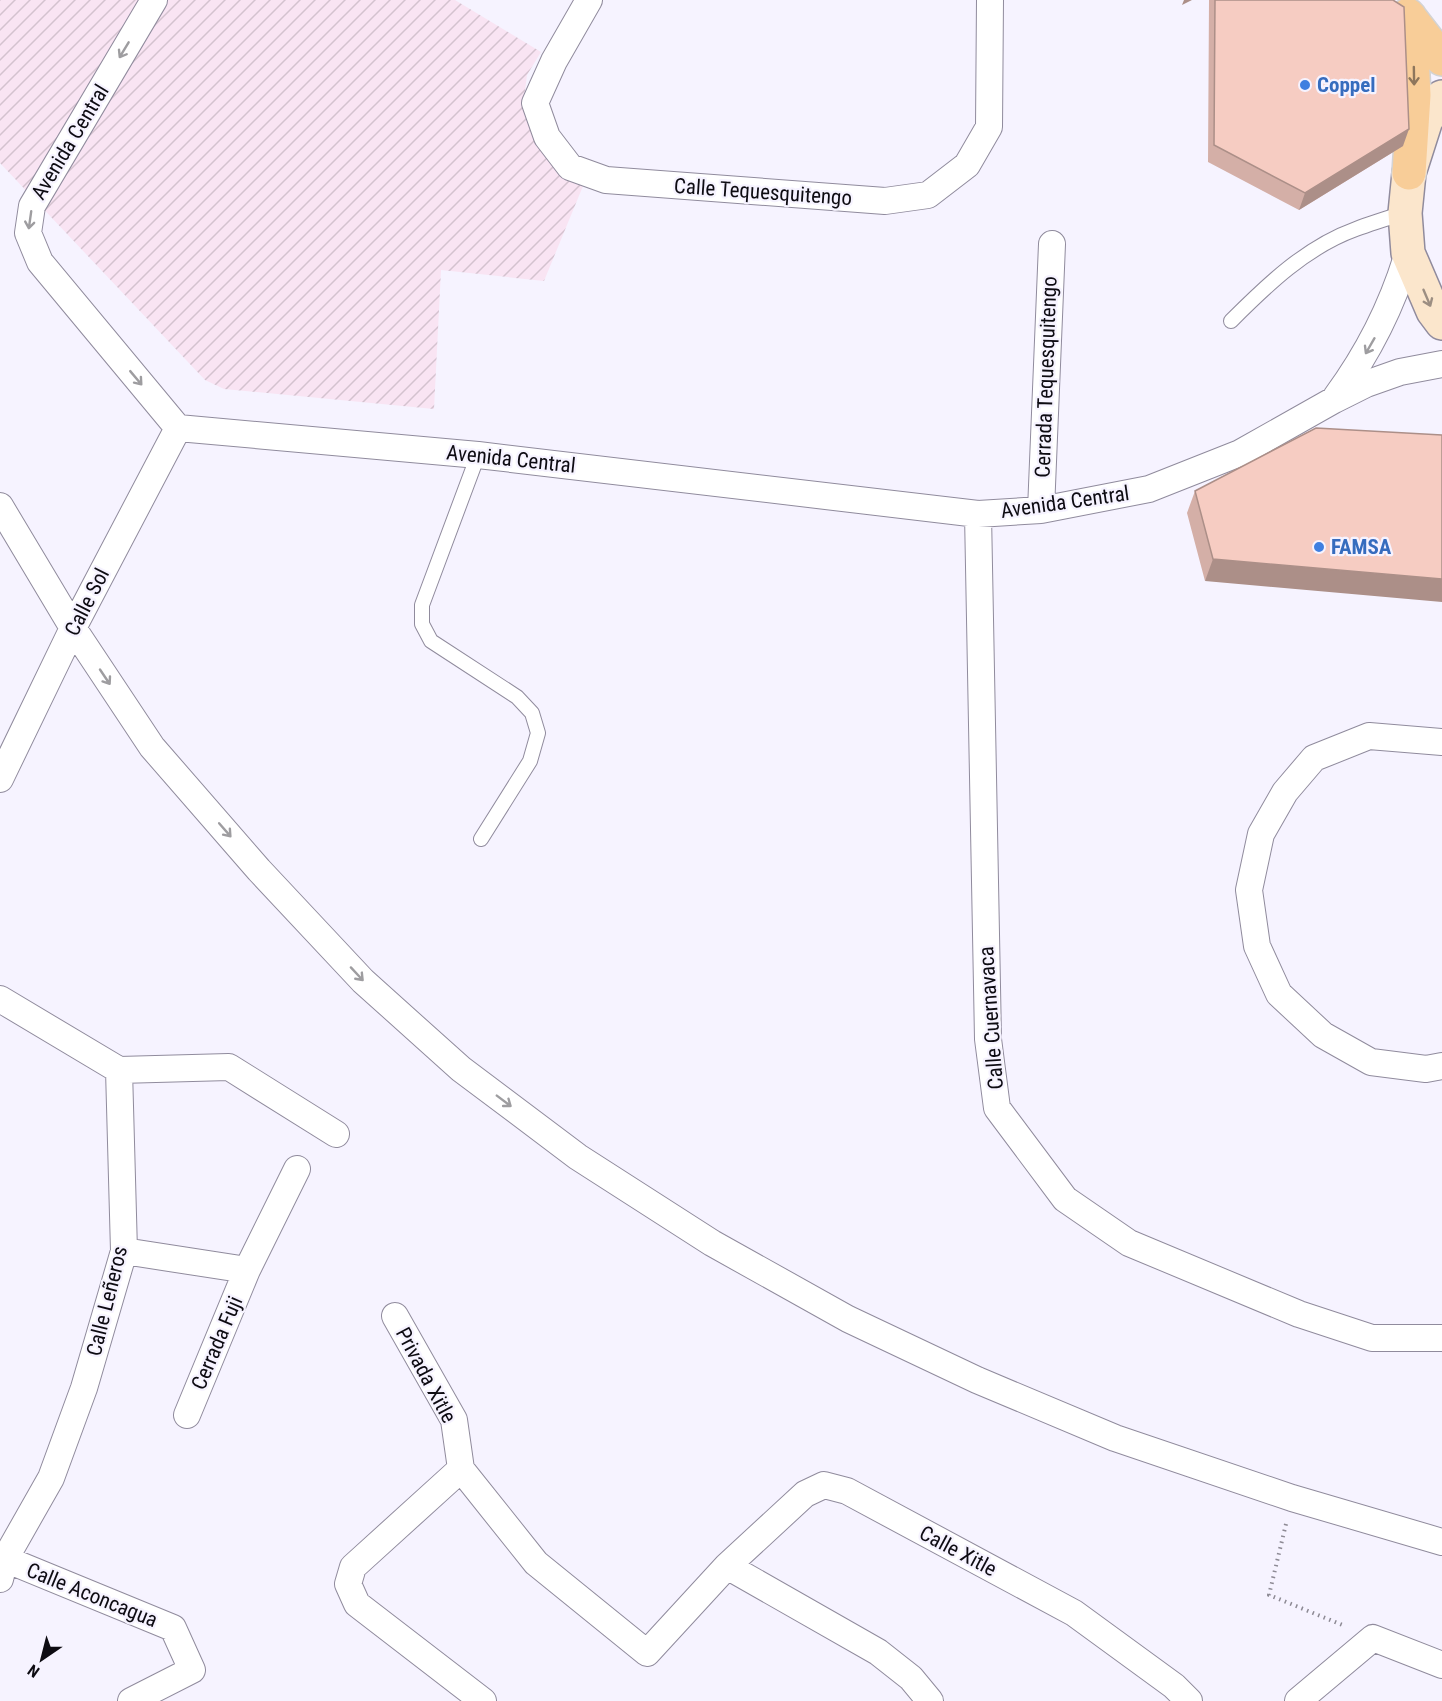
<svg xmlns="http://www.w3.org/2000/svg" width="1442" height="1701" viewBox="0 0 1442 1701" font-family="'Roboto Condensed',sans-serif">
<defs>
<pattern id="industrial-furrows" width="10" height="10" patternUnits="userSpaceOnUse" patternTransform="scale(1.5)"><rect width="10" height="10" fill="#f9e4f3"/><path d="M-1 1l2-2M0 10L10 0M9 11l2-2" fill="none" stroke="#d4c2cf"/></pattern>
</defs>
<rect width="100%" height="100%" fill="#f6f3ff"/>
<path fill="url(#industrial-furrows)" d="M0,0H455L541,52L527,75L523,107L549,161L583,186L544,281L441,270L434,409L224,389L205,380L0,163Z"/>
<g fill="none" stroke-linecap="round" stroke-linejoin="round">
<g stroke="#908b9d" stroke-width="16">
<path id="service" d="M1231,321C1267,285 1306,247 1356,229C1372,223 1388,218 1404,213
M478,455L422,605V624L431,641L517,697L532,713L538,733L530,761L481,839"/>
</g>
<g stroke="#908b9d" stroke-width="28">
<path id="minor" d="M154,0L32,206L28,233L40,262L178,428L478,455L978,514L1041,510L1149,489L1240,453L1334,400L1366,384L1400,372L1442,364
M589,0L554,61L535,103L547,137L570,167L606,180L885,201L928,195L967,165L989,127L990,0
M1336,397C1369,352 1392,307 1408,253
M0,506L73,628L152,747L259,870L363,981L461,1069L578,1157L712,1243L848,1319L977,1380L1115,1438L1292,1498L1442,1542
M1041,510L1052,244
M978,514L988,1039L997,1108L1065,1199L1129,1243L1299,1314L1372,1338H1442
M1442,742L1369,736L1314,758L1285,792L1261,834L1249,890L1257,946L1279,994L1323,1035L1371,1062L1426,1069L1442,1066
M0,779L73,628L178,428
M0,999L119,1070L124,1251L84,1388L51,1478L5,1559L0,1579
M119,1070L229,1067L336,1134
M124,1251L247,1270
M395,1316L454,1420L461,1469L536,1563L647,1653L727,1566L805,1494L824,1485L847,1491L1074,1613L1174,1686L1189,1701
M187,1415L247,1270L297,1169
M461,1469L353,1567L348,1584L357,1604L483,1701
M5,1559L173,1628L192,1670L131,1701
M727,1566L878,1652L911,1678L930,1701
M1298,1701L1373,1638L1442,1665"/>
</g>
<g stroke="#908b9d" stroke-width="36">
<path id="secondary" d="M1442,97L1426,120L1409,173L1405,213L1408,253L1433,311L1442,323"/>
</g>
<g stroke="#d3d3d4" stroke-width="36">
<path id="primary" d="M1408,15L1442,59
M1409,173L1414,95L1410,17"/>
</g>
<path stroke="#8d8a94" stroke-width="4" stroke-dasharray="1.5 4.5" stroke-linecap="butt" d="M1286,1524L1269,1595L1345,1626"/>
<use href="#service" stroke="#fff" stroke-width="14"/>
<use href="#minor" stroke="#fff" stroke-width="26"/>
<use href="#secondary" stroke="#fbe6cc" stroke-width="33"/>
<use href="#primary" stroke="#f8cd98" stroke-width="33"/>
</g>
<path fill="#d4afa7" d="M1209,0H1393L1403,146L1299,210L1208,162Z
M1316,428L1205,581L1187,513L1195,491Z"/>
<path fill="#ac8f88" d="M1184,0H1192L1182,5Z
M1409,129L1403,146L1299,210L1305,193Z
M1213,559L1442,579V602L1205,581Z"/>
<path fill="#f6ccc2" stroke="#ac8f88" stroke-width="1.5" d="M1215,0H1393L1404,7L1409,129L1305,193L1214,145Z
M1316,428L1442,435V579L1213,559L1195,491Z"/>
<defs><path id="oneway-shaft" d="M-6 0H5M1.5-3L5.5 0L1.5 3" fill="none" stroke-width="1.6" stroke-linecap="round" stroke-linejoin="round" transform="scale(1.5)"/></defs>
<g stroke="#9e9da0">
<use href="#oneway-shaft" transform="translate(124 50) rotate(121)"/>
<use href="#oneway-shaft" transform="translate(30 220) rotate(98)"/>
<use href="#oneway-shaft" transform="translate(1370 346) rotate(120)"/>
<use href="#oneway-shaft" transform="translate(136 378) rotate(50)"/>
<use href="#oneway-shaft" transform="translate(105 677) rotate(56)"/>
<use href="#oneway-shaft" transform="translate(225 830) rotate(49)"/>
<use href="#oneway-shaft" transform="translate(357 974) rotate(47)"/>
<use href="#oneway-shaft" transform="translate(504 1101) rotate(37)"/>
</g>
<use stroke="#8e765c" href="#oneway-shaft" transform="translate(1414 76) rotate(89)"/>
<use stroke="#9c8e82" href="#oneway-shaft" transform="translate(1427 298) rotate(67)"/>
<g fill="#3f7fe0" stroke="#f6f3ff" stroke-width="2">
<circle cx="1305" cy="85" r="6"/>
<circle cx="1319" cy="547" r="6"/>
</g>
<g text-anchor="middle" dominant-baseline="central" stroke-width="4.5" stroke-linejoin="round" paint-order="stroke">
<g font-size="21" font-weight="bold" fill="#366cbe" stroke="#f6f3ff" text-anchor="start">
<text x="1317" y="85">Coppel</text>
<text x="1331" y="547">FAMSA</text>
</g>
<g font-size="21" fill="#0d0b12" stroke="#f6f3ff">
<text transform="translate(70 142) rotate(-59)">Avenida Central</text>
<text transform="translate(763 192) rotate(4)">Calle Tequesquitengo</text>
<text transform="translate(1046 377) rotate(-88)">Cerrada Tequesquitengo</text>
<text transform="translate(511 459) rotate(6)">Avenida Central</text>
<text transform="translate(1065 502) rotate(-8)">Avenida Central</text>
<text transform="translate(87 602) rotate(-63)">Calle Sol</text>
<text transform="translate(991 1018) rotate(-94)">Calle Cuernavaca</text>
<text transform="translate(107 1301) rotate(-76)">Calle Leñeros</text>
<text transform="translate(217 1343) rotate(-67)">Cerrada Fuji</text>
<text transform="translate(426 1375) rotate(62)">Privada Xitle</text>
<text transform="translate(958 1551) rotate(28)">Calle Xitle</text>
<text transform="translate(92 1595) rotate(22)">Calle Aconcagua</text>
</g>
</g>
<g transform="translate(42 1659) rotate(215)" stroke="#f6f3ff" stroke-width="4.5" paint-order="stroke">
<path d="M0-4.5L10 22L0 15L-10 22Z" fill="#0d0b12"/>
<text y="-9" font-size="16" font-weight="bold" text-anchor="middle" fill="#0d0b12">N</text>
</g>
</svg>
